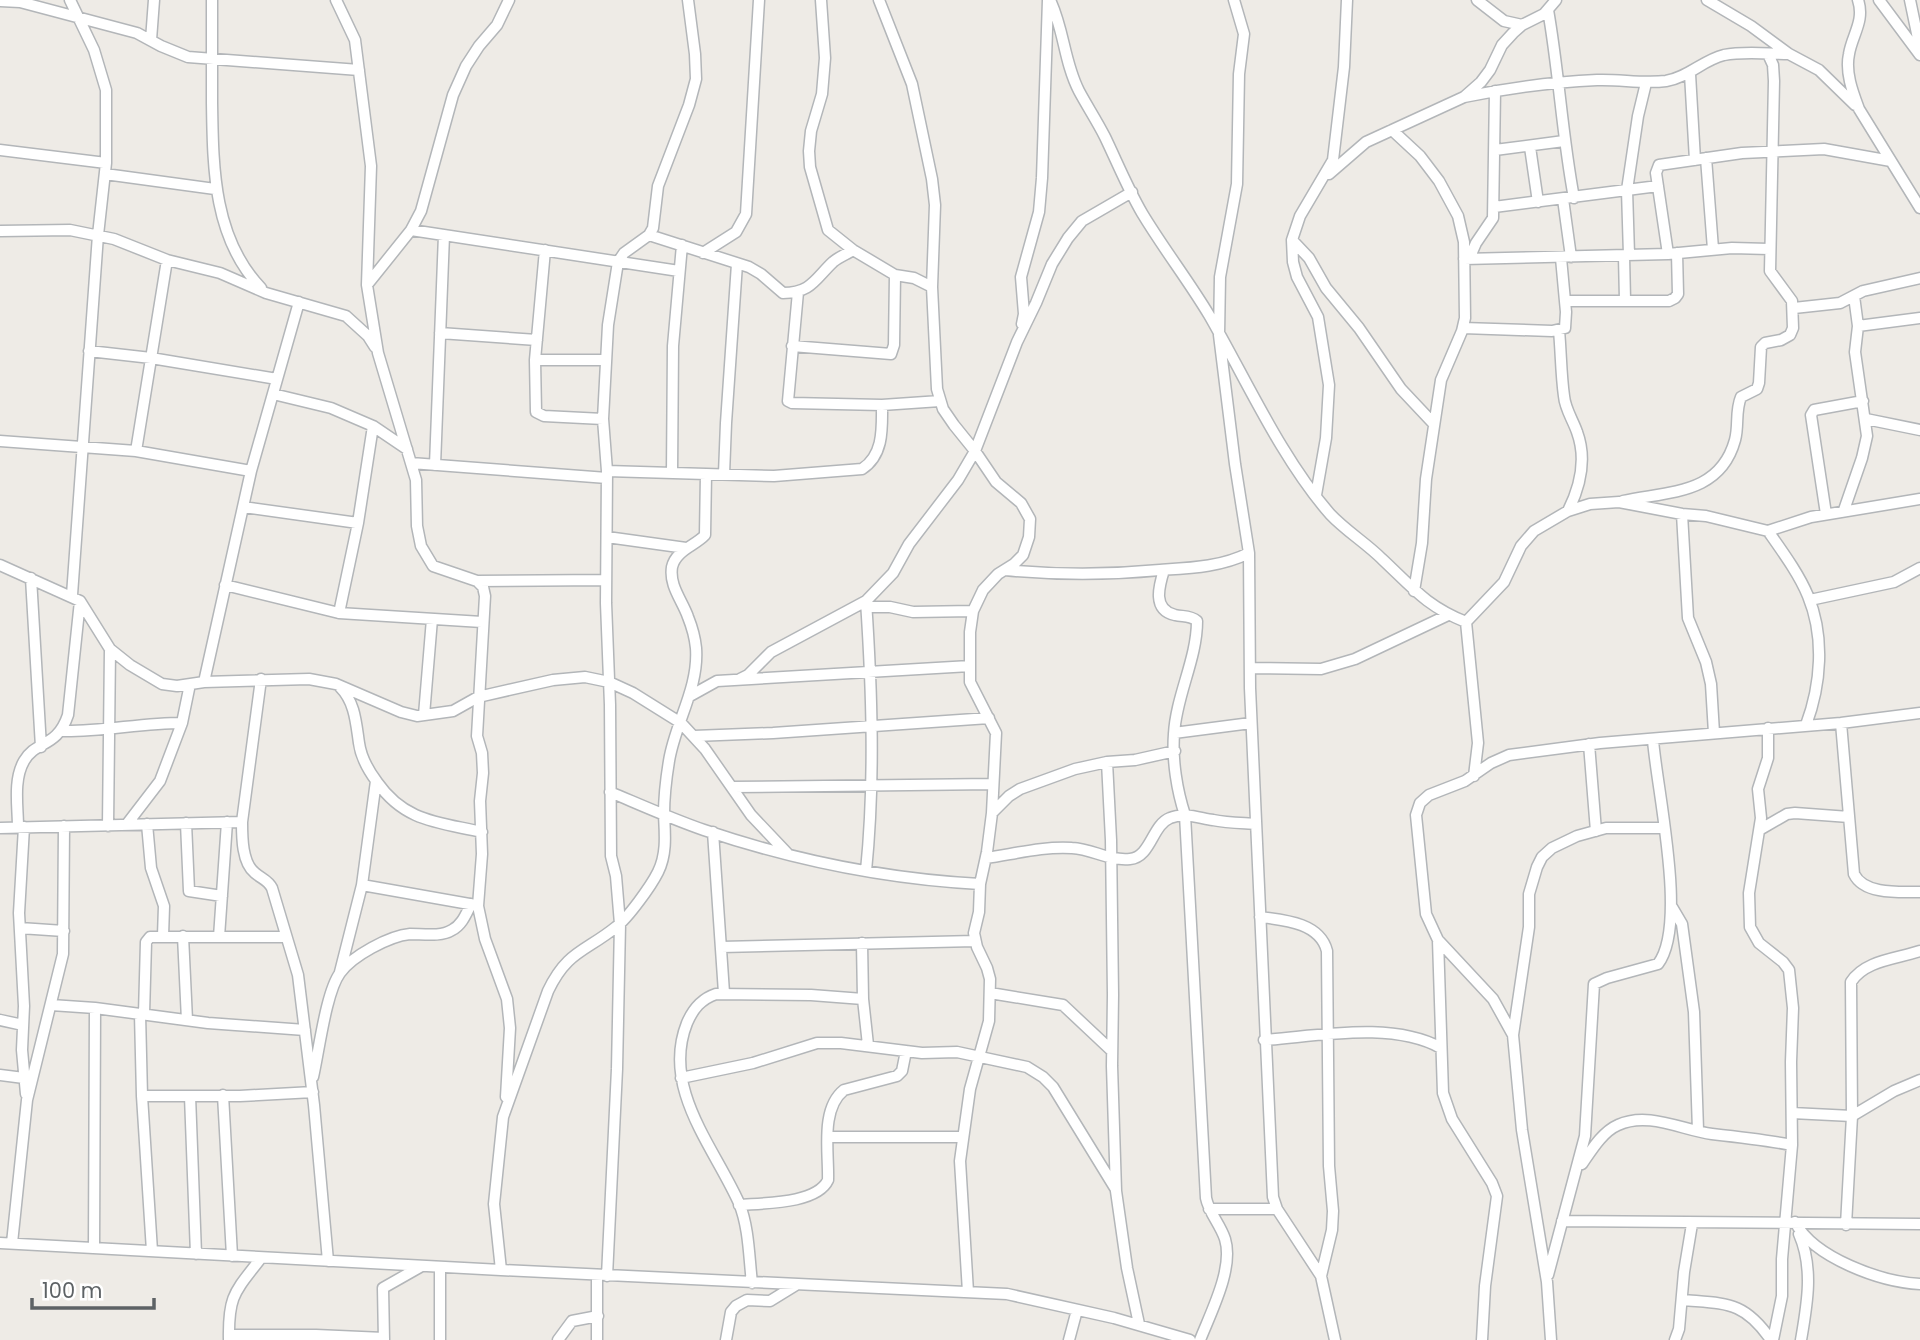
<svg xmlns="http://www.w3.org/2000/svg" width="1920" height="1340" viewBox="0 0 1920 1340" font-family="Poppins,sans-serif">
<rect width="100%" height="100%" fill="#eeebe6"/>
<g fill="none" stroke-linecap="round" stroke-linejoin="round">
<g stroke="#b3b6b9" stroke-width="13">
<path id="minor" d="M70,0L94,50L106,90V163L98,235L72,595
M212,0C212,34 212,68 212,102C213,167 213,238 261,288
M336,0L355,40L371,166L367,285L378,353L416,480L417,526L421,546L433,566L477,581L606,580
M821,0L825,58L822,94L811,131L809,151L810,167L828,230L853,250L895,275L914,278L932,287
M879,0L912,84L932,179L935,205L932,287L937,389L943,409L954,425L975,451L996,482L1021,503L1030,519L1029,537L1023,555L1014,564L998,574L983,590L973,611L970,632V682L996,733L992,813L987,852L980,884L979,912L974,933L977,947L987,968L990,979L989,1021L970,1089L960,1161L968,1292
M1050,0C1064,29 1064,62 1079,91C1087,106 1097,121 1105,137C1117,162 1128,189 1142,213C1163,248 1188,280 1209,315C1246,379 1281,458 1330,514C1346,531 1366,543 1382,559C1412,587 1426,606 1466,622
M1234,0L1244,34L1239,74L1237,184L1220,277L1219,335L1235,464L1249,553L1250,688L1273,1197L1277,1209L1321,1276L1335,1340
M1477,0L1504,21L1522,25
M1707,0L1751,26L1789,54L1819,70L1855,105
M1858,0C1865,21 1852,35 1849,54C1845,73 1853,93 1859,109L1920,208
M1879,0L1920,55
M1910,0L1920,48
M0,1L20,2L137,33L161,46L188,57L359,70
M1548,10C1559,72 1562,135 1574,198
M151,40L154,0
M1690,74L1695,160
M1464,97C1508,88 1552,82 1597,80C1620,79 1643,84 1666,81C1689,77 1703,60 1724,55C1744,51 1768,54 1789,54
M1392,130L1420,156L1439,181L1458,216L1464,242L1465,318L1462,331L1441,380L1426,479L1422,543L1414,591
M1530,147L1538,202
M0,150L106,163
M1495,150L1564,141
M1706,158L1713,249
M105,174L215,189
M1329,174L1366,142L1464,97L1481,82L1490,70L1502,45L1513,33L1522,25L1544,14L1556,0
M1563,199L1571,257
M1494,207L1658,186
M411,230L679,271
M0,231L70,230L114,239L167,260L220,273L266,293L346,316L368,336L375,347
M649,235L749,267L761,274L783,293C811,293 815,279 833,262C839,257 847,254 853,250
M1292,240L1309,258L1326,288L1359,328L1401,389L1433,423
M545,250L535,360L536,412L544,416L603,419
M703,253L736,232L746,214L759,0
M1668,254L1656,173L1659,165L1742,153L1824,149L1891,161
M1629,255L1627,190L1638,116L1646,83
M1624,256L1625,300
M1464,259L1668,254L1732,248L1769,249
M1469,259L1476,243L1493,218L1495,91
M367,285L411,230L421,211L453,95L466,66L479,46L497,25L509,0
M798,292L788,401L792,403L882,405L940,401
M1565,301H1669L1675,298L1678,294L1677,253
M1794,308L1840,303L1863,291L1920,278
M1022,324L1024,314L1021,277L1039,212L1042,178L1048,0
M1858,326L1920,318
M1463,328L1552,331L1565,328L1566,312L1561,258
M1559,330C1561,352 1561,375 1564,396C1565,409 1573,420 1577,432C1587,459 1580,487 1568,511
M440,333L537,340
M792,346L891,354L894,345L895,275
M89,351L151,358L277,379
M535,360H605
M273,394L331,408L373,426L407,449
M1866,419L1920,430
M0,441L136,451L251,471
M136,451L167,260
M411,463L607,478
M435,465L444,235
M607,471L774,476L862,469C884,455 882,428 882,405
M672,473L673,346L682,245
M724,474L726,423L737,264
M1316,495L1326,438L1329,385L1318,317L1297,277L1293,262L1292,240L1300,216L1333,160L1344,67L1347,0
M1623,501C1668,491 1720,495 1735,440C1739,426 1735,411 1741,397L1757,389L1759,383L1761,347L1765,343L1781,340L1790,335L1793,328L1792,301L1770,271L1774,81L1773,65L1768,54
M243,507L358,523
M1844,510L1862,458L1867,436L1855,352L1858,326L1854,296
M1682,514L1688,618L1706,662L1711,684L1714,733
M1826,514L1811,415L1814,410L1863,401
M1768,531C1782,551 1799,574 1808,596C1825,637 1821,685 1806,725
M607,537L686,548
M0,565L80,601L110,649L130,665L162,684L177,686L204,682L309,679L336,684L401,712L417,716L453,711L478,697L553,680L585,677L609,682L633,693L681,723L705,749L751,815L787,853
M1005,570C1057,575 1108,575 1160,570C1191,568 1221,567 1249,553
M1164,570C1159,586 1152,610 1175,615C1183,617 1190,615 1197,621C1197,659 1176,696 1174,734C1172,760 1177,791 1185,815L1206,1198C1209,1213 1220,1224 1225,1239C1234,1268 1211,1312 1200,1340
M31,578L41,747
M477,581L483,587L485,596L477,736L482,753L483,773L480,801L482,854L478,906L485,939L507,999L510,1028L506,1097
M225,585L339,613L482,622
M1810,600L1894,582L1920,568
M866,601C872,691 875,782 866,871
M866,607H890L913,612L973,611
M339,613L358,523L373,426
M1250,668L1321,669L1355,659L1448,615
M261,679L242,822C242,837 242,863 255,873C262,879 268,880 272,888L298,975L314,1105L328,1261
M740,679L748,675L771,652L866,601L893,573L909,544L958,480L975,451L1017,342L1036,303L1052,264L1068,238L1082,221L1132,192
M204,682L251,471L299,302
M340,687C355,702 356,723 359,743C361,758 368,770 377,782C405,822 438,822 482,832
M690,696L717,681L970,666
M424,715L432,619
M1841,723L1854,874C1864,895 1900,892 1920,892
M1768,728V758L1758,789L1761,818L1749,893L1750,927L1759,943L1783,962L1789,970L1793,1008L1791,1062L1792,1145L1782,1259V1296L1773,1340
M61,731C101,732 141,723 182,723
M1174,733L1251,723
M694,736L773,733L989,718
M1589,744L1596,831
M1107,762L1111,840L1113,995L1112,1066L1116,1191L1127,1268L1139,1324
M1474,776L1478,743L1466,622L1504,582L1521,546L1534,531L1568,511L1590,504L1619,502L1682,514L1706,516L1768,531L1811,517L1920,499
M732,787L993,784
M610,792C641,805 672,819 704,830C793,860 886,879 980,884
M992,813L1009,796L1020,789L1075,769L1107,762L1135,760L1175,751
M186,823L189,891L222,896
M127,824L160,781L182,723L190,684
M147,824L151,868L164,906L163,936
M108,826L110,649
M18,827C18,807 13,780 24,761C36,740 57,748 68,715L80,601
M24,827L19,913L24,1006L22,1050L26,1094
M0,828L242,822
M1761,829L1787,814L1795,813L1849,817
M713,832L724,993
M986,858C1014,854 1044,846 1072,848C1093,849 1108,861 1130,859C1151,857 1152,825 1170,818C1184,812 1199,818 1213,820C1227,823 1242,823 1256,824
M362,885L475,905
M1672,907L1682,924L1694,1012L1698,1130
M1260,917C1285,920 1320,923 1327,951L1329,1166L1333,1211L1332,1230L1321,1276
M20,928L64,931
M183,936L187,1020
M219,937L227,822
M1438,940L1443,1093L1452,1119L1492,1183L1497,1196L1485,1286L1482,1340
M862,943L863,999L868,1045
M721,947L975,941
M340,972L362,885L376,781
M990,993L1063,1005L1112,1051
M51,1005L95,1008L208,1023L305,1030
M140,1014L142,1096L152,1251
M144,1014L146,942L150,937H286
M0,1020L23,1025
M1513,1035L1493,999L1438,940L1426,914L1416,815L1420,803L1429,795L1465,781L1491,763L1509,755L1600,743L1841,723L1920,713
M1264,1040C1319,1036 1392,1021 1441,1048
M0,1075L24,1078
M313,1077C319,1051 326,992 340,973C352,956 389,936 410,934C423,934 441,937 452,930C462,925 466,914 471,904
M681,1078L753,1063L817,1043H841L922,1053L957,1052L1027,1067L1043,1077L1053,1087L1115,1188
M223,1095L232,1256
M142,1096H240L313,1092
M190,1096L196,1254
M1792,1113L1852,1116L1894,1091L1920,1080
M828,1137H962
M1582,1164C1591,1151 1602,1132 1618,1125C1648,1111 1682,1130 1712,1134C1739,1137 1766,1140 1792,1145
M739,1205C763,1203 817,1204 828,1180C829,1153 820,1109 844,1090L897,1076L902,1071L906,1051
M1209,1209H1277
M1562,1221L1920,1224
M1795,1222C1814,1258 1881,1282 1920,1284
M1846,1225L1852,1116L1851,982C1865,960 1897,959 1920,951
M1799,1234C1814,1268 1807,1305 1801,1340
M0,1243L501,1270L1007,1294L1114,1318L1190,1340
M12,1243L27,1100L63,954L64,826
M94,1248L95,1008
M440,1267V1340
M501,1270L494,1204L503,1117L548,991C567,951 585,952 616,927C628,918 651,886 658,872C667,854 665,834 664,815C664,797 666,779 669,761C675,723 699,688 696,648C695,638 692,627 688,617C682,600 669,586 672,567C676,550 695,546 705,535L706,474
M597,1275V1340
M1548,1275L1585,1136L1594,984L1607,978L1658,964C1688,925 1657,791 1653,740
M607,1276L617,1069L620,924L616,876L611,856L610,705L606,603L607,471L603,419L608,325L618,262L624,253L649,235L653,228L658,186L689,105L696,79L695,54L688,0
M752,1283C749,1258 749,1227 739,1203C714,1147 661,1088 687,1023C693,1009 701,999 716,994L811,995L863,999
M1683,1300C1727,1304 1744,1301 1771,1340
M229,1335H316L384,1338
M229,1340C228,1295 235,1292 261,1258
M384,1340L383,1288L420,1267
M558,1340L572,1321L598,1316
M726,1340L731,1312L736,1306L747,1300L770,1301L796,1285
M1069,1340L1077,1310
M1551,1340L1547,1282L1522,1130L1513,1035L1529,927V894L1537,867L1542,857L1552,848L1577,836L1606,828H1664
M1675,1340L1679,1329L1684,1272L1692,1224"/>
</g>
<use href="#minor" stroke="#fff" stroke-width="10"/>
</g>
<path d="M32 1298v10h122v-10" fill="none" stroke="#5d6265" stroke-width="3.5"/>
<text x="42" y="1298" font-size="21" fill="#5d6265" stroke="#ffffff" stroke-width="5" paint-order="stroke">100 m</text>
</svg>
